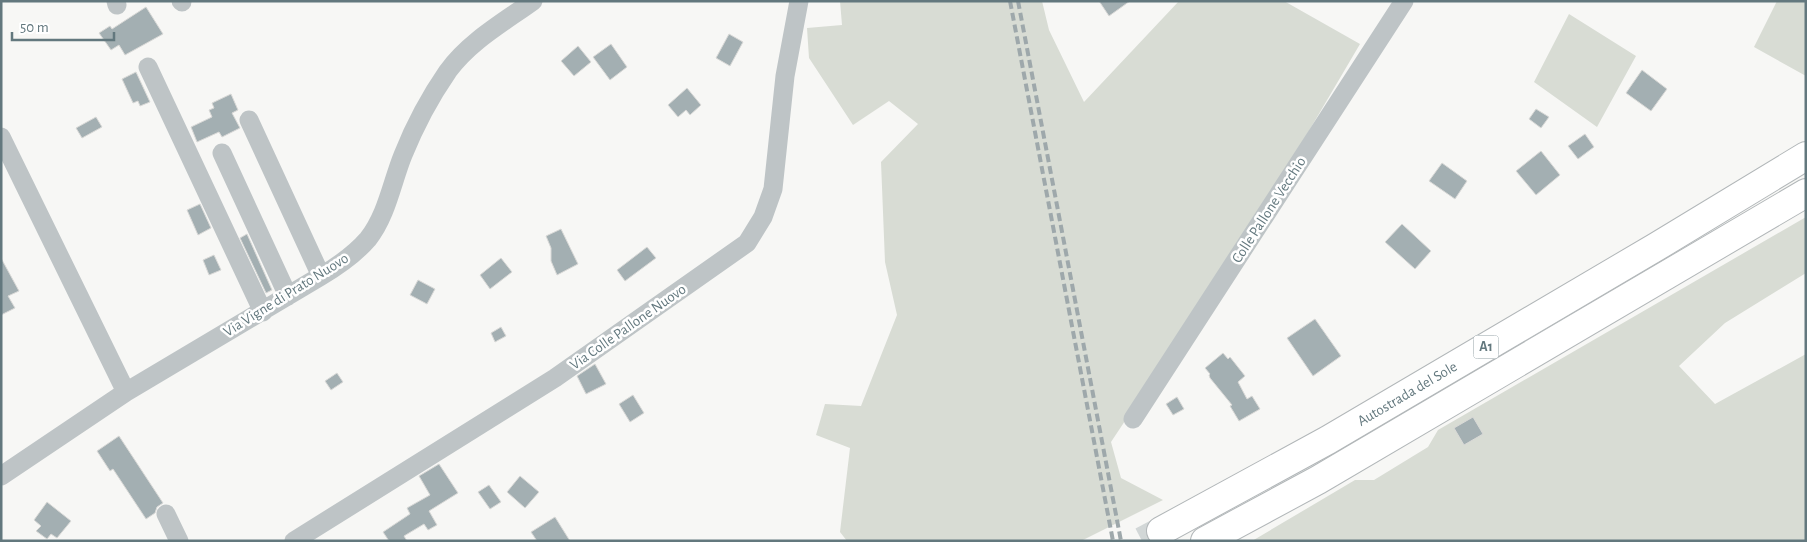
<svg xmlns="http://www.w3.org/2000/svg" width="1807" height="542" viewBox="0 0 1807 542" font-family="'Alegreya Sans',sans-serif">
<rect width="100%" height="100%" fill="#f7f7f5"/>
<path fill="#d8dcd4" d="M840,1H1042L1049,30L1084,102L1179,1H1284L1360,44L1243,243L1111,442L1121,478L1163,500L1081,541H847L840,532L850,448L816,435L825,404L861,406L897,315L885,262L881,162L918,124L889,101L853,125L809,58L807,28L842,25Z
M1777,1H1806V76L1754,47Z
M1569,14L1636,56L1597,127L1534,82Z
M1806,217V273L1725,323L1679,366L1715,404L1806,354V541H1252L1355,480H1374L1428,447L1438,430Z"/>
<path fill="#a3afb2" stroke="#d9d9d7" d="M1099,1H1130L1109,16Z
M146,7L163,34L125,55L119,45L111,50L99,33L110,26L112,29Z
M729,34L743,42L730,66L716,58Z
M611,44L627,67L610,80L593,57Z
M578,46L591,62L574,76L561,61Z
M1642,70L1667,89L1651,111L1626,93Z
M136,72L150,102L140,106L138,101L133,103L122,79Z
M687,88L701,105L690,115L686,110L678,117L668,105Z
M231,94L238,110L232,113L240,128L222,137L219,132L197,142L191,127L212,117L209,110L214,108L212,103Z
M1536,109L1549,117L1541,128L1529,119Z
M96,117L102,127L82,138L76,128Z
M1585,134L1594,147L1578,159L1568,146Z
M1541,151L1560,175L1536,195L1516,171Z
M1442,163L1467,181L1455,199L1429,181Z
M200,204L211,228L198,235L187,210Z
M1402,224L1431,251L1415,269L1385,242Z
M561,229L578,264L557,275L551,261V248L546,236Z
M247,234L272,290L266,293L240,238Z
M647,247L656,258L625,281L617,270Z
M214,255L221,270L209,275L203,260Z
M1,258L19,291L8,296L15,308L1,315Z
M501,258L512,272L490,289L480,275Z
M418,280L435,289L427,304L410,295Z
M1315,319L1341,356L1313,376L1287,338Z
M501,327L506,336L495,342L491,333Z
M1223,353L1228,359L1230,357L1245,376L1238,382L1247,399L1252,396L1260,409L1239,421L1230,406L1232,405L1210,378L1209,375L1210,374L1205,368Z
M595,364L606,384L586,394L577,376Z
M337,373L343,382L331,390L325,381Z
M633,395L644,413L630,422L619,404Z
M1177,397L1184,409L1173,415L1166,404Z
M1473,417L1483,434L1464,445L1454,428Z
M119,436L163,503L157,507L155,513L146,519L113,469L110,471L97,451Z
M439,464L458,493L429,511L437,525L428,530L424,524L404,536L407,541H389L383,532L410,514L407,508L430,495L419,476Z
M520,476L539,492L525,508L507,492Z
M489,485L501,502L490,509L478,492Z
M47,502L71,521L57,538L51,534L47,539L36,531L41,526L34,520Z
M555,517L570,541H537L531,532Z"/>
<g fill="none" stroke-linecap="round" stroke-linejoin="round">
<path stroke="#d2d7d7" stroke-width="28" stroke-dasharray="28 14" stroke-linecap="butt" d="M1142,541L1161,531"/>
<g stroke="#b2b7b9" stroke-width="30">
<g id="highway">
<path id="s1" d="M1161,531L1328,440L1656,247L1806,156"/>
<path d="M1205,541L1318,480L1806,193"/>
</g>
</g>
<path stroke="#bec4c6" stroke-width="19" d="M116,1L117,5
M181,1L182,2
M148,67L263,312
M249,120L321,276
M1,137L126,392
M222,153L288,296
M1133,419L1404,1
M1,476L126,392L321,276C338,266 355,254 368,239C387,215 392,182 403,155C415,125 430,97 448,71C470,41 504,22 533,1
M166,514L179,541
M294,541L555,378L747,243L763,217L773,189L785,76L799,1"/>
<use href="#highway" stroke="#fff" stroke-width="28"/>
<path stroke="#9ea8ab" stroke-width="4" stroke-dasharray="8 4" stroke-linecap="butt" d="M1010,1L1113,541
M1018,1L1121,541"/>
</g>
<g text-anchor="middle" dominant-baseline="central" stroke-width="5" stroke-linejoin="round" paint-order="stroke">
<rect fill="#fff" stroke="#92a0a5" stroke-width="1" x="1473.5" y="335.5" width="25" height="23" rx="4"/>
<g font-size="14" font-weight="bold" fill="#63787e">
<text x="1486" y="347">A1</text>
</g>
<g font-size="15" fill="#63787e" stroke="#fff">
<text transform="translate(1269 210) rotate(-57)">Colle Pallone Vecchio</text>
<text transform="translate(286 295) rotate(-32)">Via Vigne di Prato Nuovo</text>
<text transform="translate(628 327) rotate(-35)">Via Colle Pallone Nuovo</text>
<text stroke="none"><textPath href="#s1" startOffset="282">Autostrada del Sole</textPath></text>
</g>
</g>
<rect width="1807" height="542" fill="none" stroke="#63787e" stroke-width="5"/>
<path d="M12 32v8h102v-8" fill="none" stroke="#63787e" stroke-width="2.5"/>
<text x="20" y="32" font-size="15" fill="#63787e" stroke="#ffffff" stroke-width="4" paint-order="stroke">50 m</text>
</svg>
